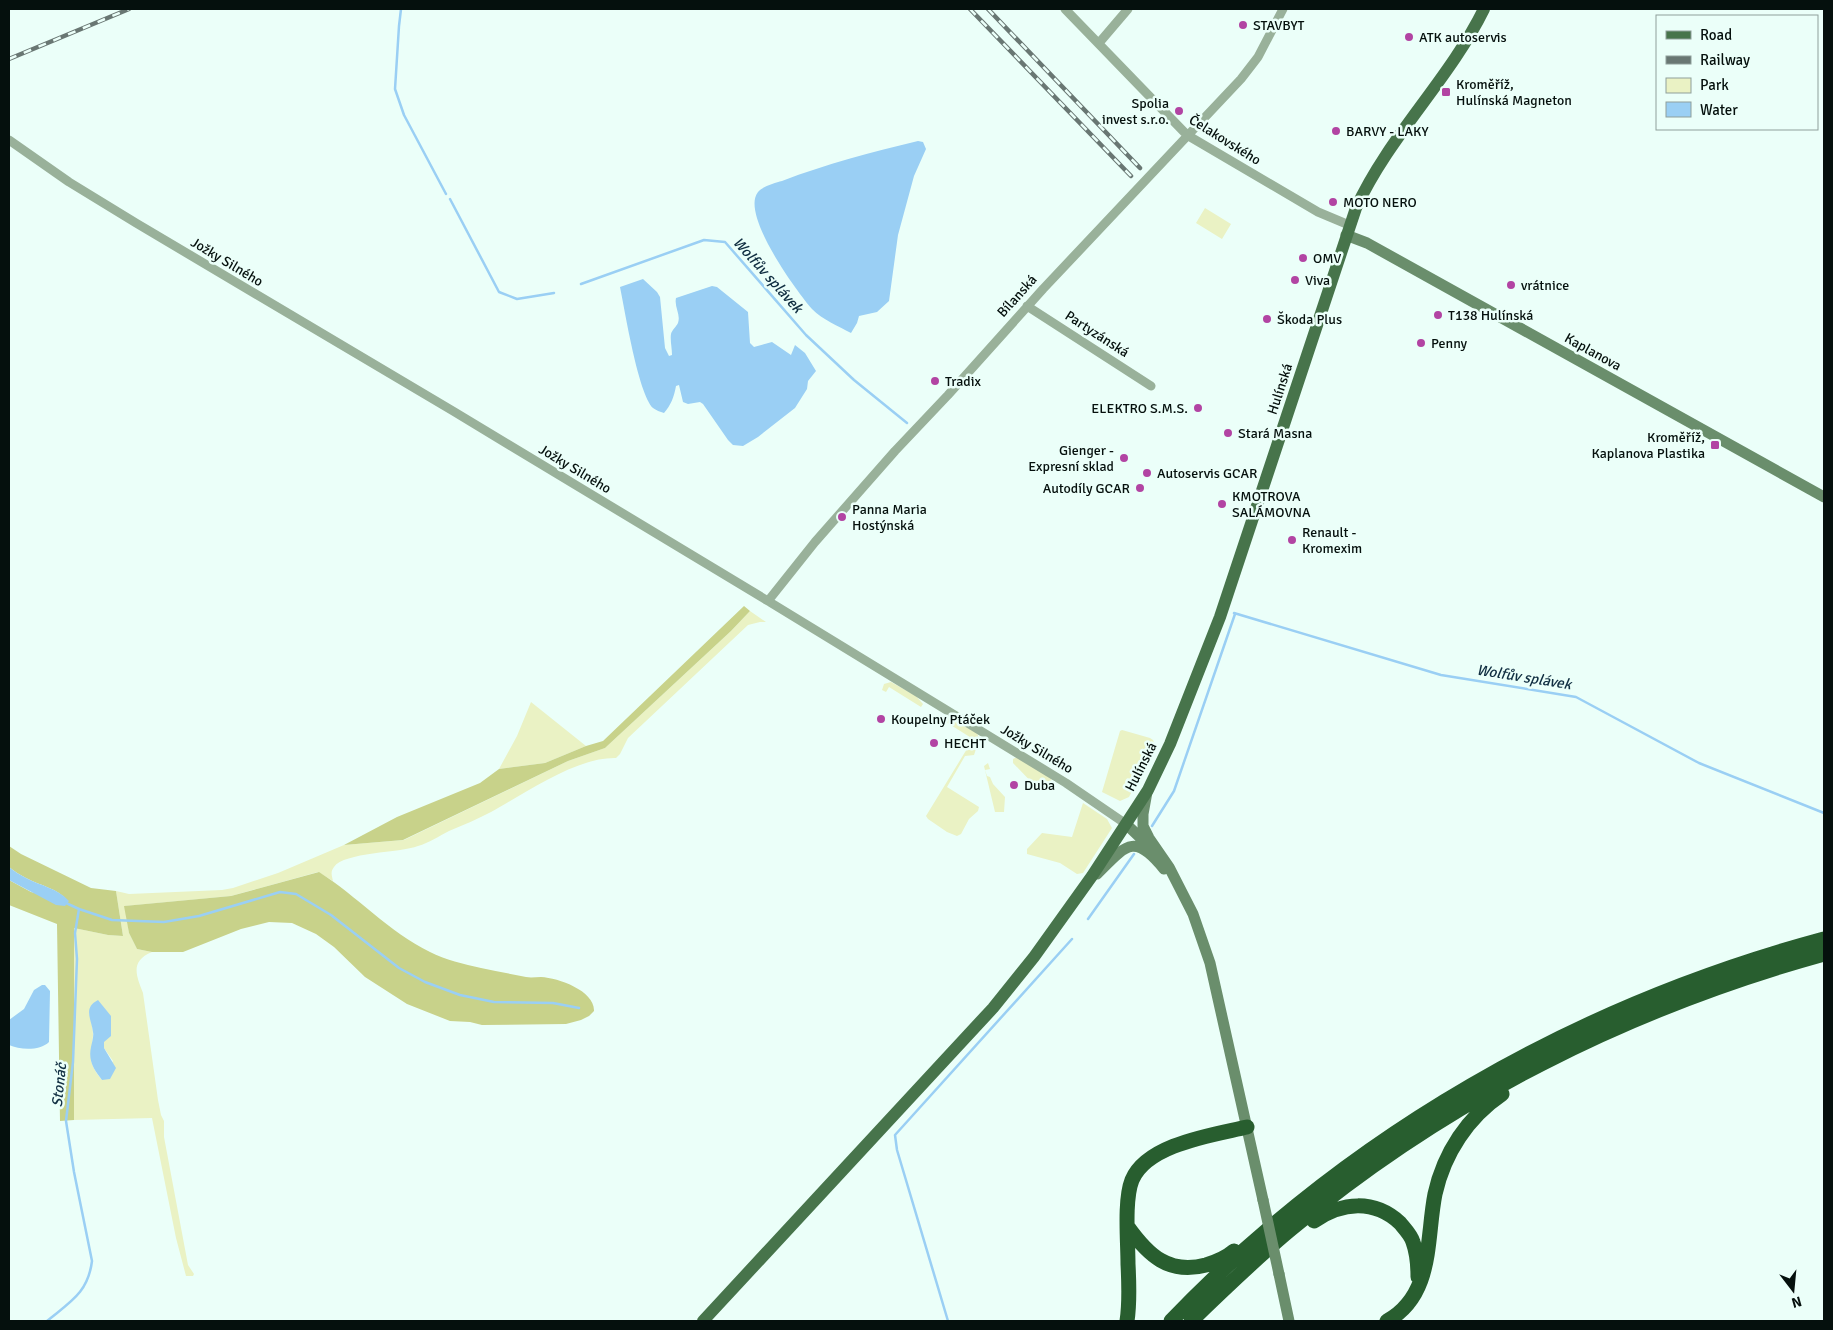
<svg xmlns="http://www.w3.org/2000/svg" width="1833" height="1330" viewBox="0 0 1833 1330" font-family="Signika,sans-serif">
<rect width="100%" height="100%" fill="#ebfff9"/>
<path fill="#eaf2c4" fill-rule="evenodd" d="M1205,208L1231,224L1222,239L1196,223Z
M750,611L766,622H760L748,625L628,738L620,754L616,758C576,757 526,793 491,812C478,819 463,825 449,831C439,836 429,843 418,846C400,853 344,852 334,867C330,872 332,876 333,881L318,872L231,896L125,906L129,933L137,949L152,952C130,961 136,975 143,993L158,1100L161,1115L164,1121V1137L188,1265L194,1274L193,1276H186L176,1238L152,1118L74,1120V928L108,935L123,936L116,891L129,894L222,890L233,888L278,873L344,845L404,840L568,761L605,748L731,631ZM89,1011L104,1042V1048L113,1061L102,1080C86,1061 92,1056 93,1035C93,1027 90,1018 89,1011Z
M891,682L916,696L923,704L921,707L889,687L886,692L882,690L884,684Z
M531,702L586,746L545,763L499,769L517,736Z
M940,715L949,717L977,733L981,743L976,749L974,755L965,756L947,787L979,807L978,811L969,819L961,834L957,836L947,832L928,819L926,816L973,739L938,717Z
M1122,730L1150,738L1153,740L1155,745L1129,797L1120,801L1102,792L1120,731Z
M1017,757L1051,778L1052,786L1046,792L1039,790L1013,763V759Z
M988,763L990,769L985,770L987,776L990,777L993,784L1005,797L1004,812H995L984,766Z
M1083,803L1107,819L1112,828L1083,873L1077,874L1060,863L1027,854V849L1042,833L1072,837Z"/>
<path fill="#c8d28a" d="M744,606L750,611L731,631L605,748L568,761L403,840L344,845L397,817L480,783L499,769L545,763L586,746L603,741Z
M9,846L21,854L91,888L116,891L123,936L108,935L74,928V1120L60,1121L57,924L9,905V880L31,892L68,901C57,888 41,886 26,878C20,875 14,871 9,867Z
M319,872C357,896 389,932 430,952C445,960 464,964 481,968C496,971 511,974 526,977C531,978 536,977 541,977C559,978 595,991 594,1011L589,1016L581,1020L566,1024L482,1025L470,1022L450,1021L407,1004L365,977L334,947L316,934L292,923L269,922L241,929L183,952H152L137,949L129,933L124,906L231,896Z"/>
<path fill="#9acff4" d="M918,141L923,142L926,149L914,176L898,235L889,301L877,312L859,316L857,323L851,333C838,326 823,320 812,309C797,292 740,214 758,192C763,186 775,183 782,181C826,164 872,152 918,141Z
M643,279L657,292L660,297L665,348L669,356L672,355C672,348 670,340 671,334C672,330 676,327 678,323C681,314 674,307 676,298L712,286L717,287L748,312L750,343L754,347L772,342L791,355L795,345L805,353L816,371L808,381L807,389L795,408L758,437L743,446L733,445L728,440L703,404L700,402L688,404L683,402L679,385L676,386C674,397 671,405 664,413C660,412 656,410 653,408C638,393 625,311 620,287Z
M9,867C14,871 20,875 26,878C41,886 57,888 69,901L65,906L56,905L9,880Z
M42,985H45L50,991L49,1042C40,1051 20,1050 9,1045V1020L24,1009L34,990Z
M98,1000L111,1016V1036L104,1042V1048L116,1068L110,1079L102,1080C94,1070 88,1061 91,1047C92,1042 94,1036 93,1032C91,1018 83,1008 98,1000Z"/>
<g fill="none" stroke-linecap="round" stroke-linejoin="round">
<path stroke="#9acff4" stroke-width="2.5" d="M401,9L399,26L395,89L404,115L446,194
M450,199L499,292L517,299L554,293
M581,284L704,240L725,242L806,335L854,380L907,423
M1234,613L1441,675L1576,697L1699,763L1824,813
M1152,826L1174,791L1235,614
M79,909L112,920L164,922L199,916L280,892L296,894L331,915L399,968L425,982L460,995L494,1002L553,1003L579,1008
M1088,919L1134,854
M47,1321C70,1302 88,1293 92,1261L74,1172L66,1121L73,1062L77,959L75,933L79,909L66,903
M948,1321L897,1150L895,1135L1072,939"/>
<path stroke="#99b19a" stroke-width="9" d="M1065,9L1187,135L1318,212L1349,225
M1099,43L1128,9
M9,140L69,182L136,223L453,411L768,601L1066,783L1126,824
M1027,306L1151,386
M768,601L815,542L895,451L948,395L1043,289L1241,79L1258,57L1283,9"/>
<path stroke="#6a8e6c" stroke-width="11" d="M1346,235L1367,243L1824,497
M1147,792L1143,814V826L1149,838L1169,867L1193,914L1210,963L1263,1200
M1126,824L1149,846
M1097,874C1126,845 1134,832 1164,869
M1279,1274L1289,1321"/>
<path stroke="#47744b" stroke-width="12" d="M703,1321L993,1008L1034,957L1092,876L1148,790L1170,744L1220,617L1356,208C1389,136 1449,80 1484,9"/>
<path stroke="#285e2f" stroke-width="15" d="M1314,1221C1342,1202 1374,1199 1400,1223C1405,1229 1411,1235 1413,1242C1417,1253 1418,1265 1418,1277
M1128,1227C1148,1255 1169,1275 1206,1265C1216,1262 1226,1258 1234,1251
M1127,1321C1130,1302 1129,1283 1128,1264C1128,1242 1124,1200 1132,1180C1147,1144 1213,1135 1247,1127
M1171,1321C1349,1135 1576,1006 1824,939
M1191,1321C1224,1289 1256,1258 1291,1229C1447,1099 1629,1008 1824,954
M1387,1321C1434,1295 1426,1239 1435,1194C1444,1153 1468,1117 1502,1094"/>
<g stroke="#697773" stroke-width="4.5">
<path id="rail" d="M970,9L1131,176
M988,9L1140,168
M9,59L129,9"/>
</g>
<use href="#rail" stroke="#ebfff9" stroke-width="2.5" stroke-dasharray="8" stroke-linecap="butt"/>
<path stroke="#6a8e6c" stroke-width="11" d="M1263,1200L1279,1274"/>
</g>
<g fill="#b244a3" stroke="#ebfff9" stroke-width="2">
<circle cx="1243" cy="25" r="5"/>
<circle cx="1409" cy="37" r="5"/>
<rect x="1441" y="87" width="10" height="10" rx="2.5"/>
<circle cx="1179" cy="111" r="5"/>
<circle cx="1336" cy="131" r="5"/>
<circle cx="1333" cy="202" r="5"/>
<circle cx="1303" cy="258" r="5"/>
<circle cx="1295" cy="280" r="5"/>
<circle cx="1511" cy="285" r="5"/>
<circle cx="1438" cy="315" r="5"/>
<circle cx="1267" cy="319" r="5"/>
<circle cx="1421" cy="343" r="5"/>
<circle cx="935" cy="381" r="5"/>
<circle cx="1198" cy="408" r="5"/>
<circle cx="1228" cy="433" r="5"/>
<rect x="1710" y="440" width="10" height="10" rx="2.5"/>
<circle cx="1124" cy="458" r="5"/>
<circle cx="1147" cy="473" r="5"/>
<circle cx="1140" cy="488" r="5"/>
<circle cx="1222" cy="504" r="5"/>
<circle cx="842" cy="517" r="5"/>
<circle cx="1292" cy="540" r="5"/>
<circle cx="881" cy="719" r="5"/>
<circle cx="934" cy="743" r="5"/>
<circle cx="1014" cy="785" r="5"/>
</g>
<g text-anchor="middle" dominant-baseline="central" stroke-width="5" stroke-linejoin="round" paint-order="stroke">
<g font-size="14" fill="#05100d" stroke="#ebfff9" text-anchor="start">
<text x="1253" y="25">STAVBYT</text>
<text x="1419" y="37">ATK autoservis</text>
<text x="1456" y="84">Kroměříž,<tspan x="1456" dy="16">Hulínská Magneton</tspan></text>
<text x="1169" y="103" text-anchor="end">Spolia<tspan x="1169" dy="16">invest s.r.o.</tspan></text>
<text x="1346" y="131">BARVY - LAKY</text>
<text x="1343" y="202">MOTO NERO</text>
<text x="1313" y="258">OMV</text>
<text x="1305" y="280">Viva</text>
<text x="1521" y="285">vrátnice</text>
<text x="1448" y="315">T138 Hulínská</text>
<text x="1277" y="319">Škoda Plus</text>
<text x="1431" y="343">Penny</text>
<text x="945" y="381">Tradix</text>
<text x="1188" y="408" text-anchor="end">ELEKTRO S.M.S.</text>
<text x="1238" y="433">Stará Masna</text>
<text x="1705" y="437" text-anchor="end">Kroměříž,<tspan x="1705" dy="16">Kaplanova Plastika</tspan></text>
<text x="1114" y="450" text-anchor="end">Gienger -<tspan x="1114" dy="16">Expresní sklad</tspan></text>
<text x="1157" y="473">Autoservis GCAR</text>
<text x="1130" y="488" text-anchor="end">Autodíly GCAR</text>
<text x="1232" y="496">KMOTROVA<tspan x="1232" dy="16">SALÁMOVNA</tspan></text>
<text x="852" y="509">Panna Maria<tspan x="852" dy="16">Hostýnská</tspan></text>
<text x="1302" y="532">Renault -<tspan x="1302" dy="16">Kromexim</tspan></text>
<text x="891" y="719">Koupelny Ptáček</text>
<text x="944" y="743">HECHT</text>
<text x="1024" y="785">Duba</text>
</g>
<g font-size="14" fill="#05100d" stroke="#ebfff9">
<text transform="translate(1225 140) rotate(32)">Čelakovského</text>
<text transform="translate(227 262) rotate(31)">Jožky Silného</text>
<text transform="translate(1017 296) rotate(-48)">Bílanská</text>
<text transform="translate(1097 334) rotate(33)">Partyzánská</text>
<text transform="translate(1593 352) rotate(29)">Kaplanova</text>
<text transform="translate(1280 389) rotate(-72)">Hulínská</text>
<text transform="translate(575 469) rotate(31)">Jožky Silného</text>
<text transform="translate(1037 749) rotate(31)">Jožky Silného</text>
<text transform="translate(1141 767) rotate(-63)">Hulínská</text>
</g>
<g font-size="15" font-style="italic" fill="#102e41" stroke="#ebfff9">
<text transform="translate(768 275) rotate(48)">Wolfův splávek</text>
<text transform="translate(1524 677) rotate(9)">Wolfův splávek</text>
<text transform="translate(59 1085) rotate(-84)">Stonáč</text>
</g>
</g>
<rect width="1833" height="1330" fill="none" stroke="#05100d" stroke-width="20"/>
<rect x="1656" y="15" width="162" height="115" fill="#ebfff9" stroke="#8f9f9b"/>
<rect x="1666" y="31" width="25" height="8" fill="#47744b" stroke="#8f9f9b"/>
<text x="1700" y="40" font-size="15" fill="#05100d">Road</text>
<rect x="1666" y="56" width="25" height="8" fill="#697773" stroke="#8f9f9b"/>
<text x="1700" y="65" font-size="15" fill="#05100d">Railway</text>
<rect x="1666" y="78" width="25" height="15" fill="#eaf2c4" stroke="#8f9f9b"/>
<text x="1700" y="90" font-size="15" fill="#05100d">Park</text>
<rect x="1666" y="102" width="25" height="15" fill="#9acff4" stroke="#8f9f9b"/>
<text x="1700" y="115" font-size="15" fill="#05100d">Water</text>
<g transform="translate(1793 1290) rotate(164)" stroke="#ebfff9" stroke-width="4" paint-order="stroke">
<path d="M0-4L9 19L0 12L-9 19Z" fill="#05100d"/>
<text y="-8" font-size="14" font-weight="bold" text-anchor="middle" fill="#05100d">N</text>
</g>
</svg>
